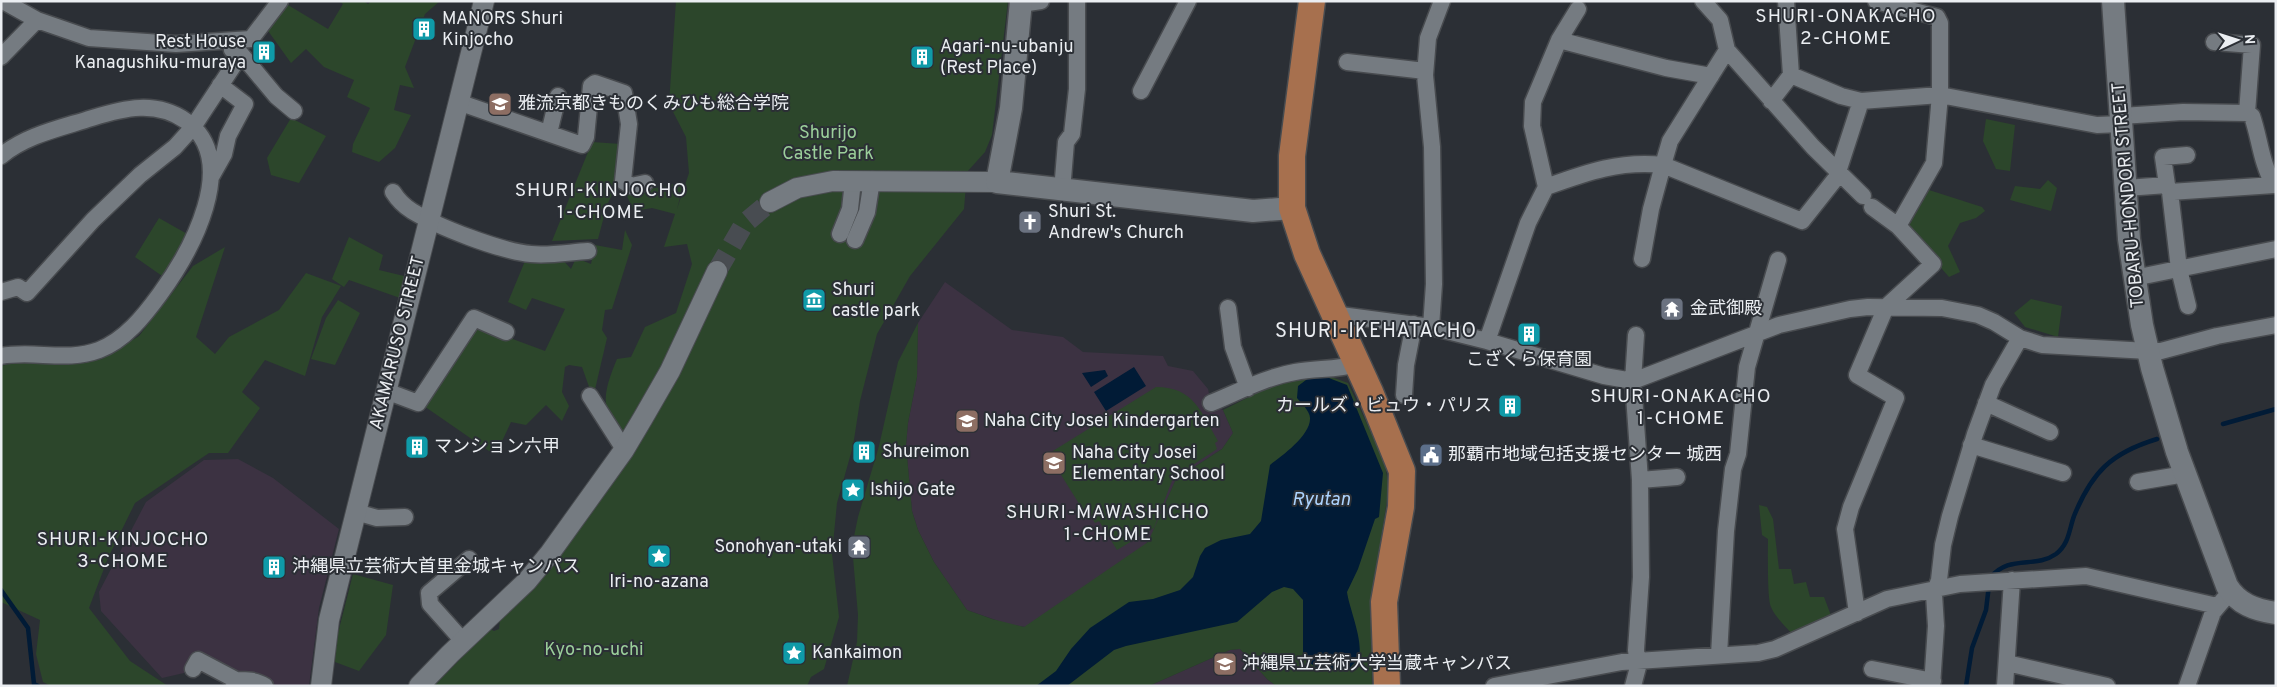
<svg xmlns="http://www.w3.org/2000/svg" width="2277" height="687" viewBox="0 0 2277 687" font-family="Overpass,'Noto Sans JP',sans-serif">
<rect width="100%" height="100%" fill="#2b2f35"/>
<path fill="#3c3242" d="M945,282L1012,330L1063,337L1083,352L1163,356L1168,366L1193,371L1208,389L1211,403L1223,410L1233,433L1222,449L1176,479L1152,536L1142,549L1032,628L1007,624L967,610L934,562L918,530L912,511L906,445L908,423L917,377L918,323Z
M238,459L273,478L339,529L319,608L309,686H275L260,676L232,674L195,652L184,673L162,678L101,611L99,592L146,502L204,460Z
M1240,649L1267,679L1276,686H1149L1230,650Z"/>
<path fill="#2c462b" d="M339,1H364L368,4L371,1H440L425,14L405,67L414,88L400,85L394,110L411,115L395,148L379,162L352,152L353,144L370,108L347,97L354,80L324,67L306,49L291,63L266,28L283,2L328,29L343,4Z
M676,1H1008L992,135L985,152L967,172L964,209L910,276L877,334L860,401L853,446L837,503L832,554L839,617L824,669L811,677L807,686H434L490,629L494,631L499,629L500,619L631,454C605,412 597,406 617,359L631,357L645,327L676,313L692,264L687,244L664,247L675,214L652,208L634,211L626,194L684,182L677,209L689,173L686,137L669,104Z
M291,118L326,136L299,183L271,175L267,158Z
M1986,119L2015,125L2010,171L1996,169L1983,141Z
M592,142L621,144L615,189L607,205L598,239L552,241Z
M2048,180L2057,188L2051,211L2010,200L2015,186L2040,189Z
M1929,190L1982,207L1985,211L1976,218L1960,223L1948,246L1960,272L1949,277L1907,229Z
M159,218L189,235L165,278L135,257Z
M625,230L632,245L612,309L605,310L602,330L607,338L593,398L582,367L569,365L565,367L562,392L569,406L562,421L546,405L526,425L511,422L497,452L489,451L421,404L473,324L545,351L565,309L532,298L526,310L508,302L525,261L561,258L571,269L576,258L591,264L595,245L622,250Z
M349,237L383,255L379,270L404,276L400,298L349,280L344,287L332,279Z
M225,247L196,337L215,354L229,337L279,310L306,273L341,286L322,317L305,376L265,360L242,392L260,408L228,453H209L135,503L108,558L89,608L130,661L168,686H51L43,682L36,654L40,620L1,602V366L26,360L65,365L102,359L139,336L193,266Z
M2031,299L2062,306L2058,337L2025,327L2014,313Z
M338,300L360,313L335,365L311,359L326,318Z
M918,323L917,377L908,423L906,445L912,511L918,530L934,562L967,610L992,619L1024,627L1148,542L1176,479L1222,449L1233,433L1223,410L1283,380L1323,374L1348,383L1384,461L1389,487L1371,604L1372,686H1276L1267,679L1240,649L1230,650L1149,686H847L857,642L858,615L852,546L858,517L879,446L898,362Z
M1156,387C1194,387 1201,412 1218,441L1215,443L1217,449L1173,478L1154,528L1117,550L1099,521L1095,523L1086,508L1083,510L1048,454Z
M1759,505L1767,507L1773,519L1779,569H1791L1794,584L1806,582L1810,597H1824L1832,618L1793,635C1786,627 1775,617 1771,607C1767,598 1768,550 1768,539L1762,535Z
M353,574L393,585L386,635L359,671L335,662L336,641Z"/>
<path fill="#011b36" d="M1134,367L1146,386L1106,411L1094,392Z
M1105,370L1108,376L1091,387L1082,373Z
M1321,375L1347,385L1383,473L1379,517L1375,519L1358,569L1347,592C1349,608 1365,644 1358,659C1356,662 1352,665 1350,668C1331,671 1314,672 1303,655V600L1293,589L1284,587L1272,592L1237,622L1126,646L1114,650L1067,686H1036L1056,671L1071,649L1090,628L1129,602L1153,599L1180,590L1193,577L1200,556L1205,548L1221,540L1250,534L1261,521L1270,465C1282,456 1311,435 1310,418C1310,411 1301,403 1297,398L1298,386L1310,377Z"/>
<g fill="none" stroke-linecap="round" stroke-linejoin="round">
<path stroke="#011b36" stroke-width="4.5" d="M2223,424L2276,409
M1990,578C2009,554 2035,569 2056,554C2069,544 2069,530 2074,516C2092,472 2111,453 2157,439
M1,590L28,628L34,684L38,686
M1966,686L1972,648L1986,610L1989,585"/>
<path stroke="#484c51" stroke-width="20" stroke-dasharray="20 10" stroke-linecap="butt" d="M717,271L744,224L770,202"/>
<g stroke="#484b4f" stroke-width="19">
<path id="minor" d="M3,1L37,20L89,38L176,44L251,39L280,1
M1703,1L1720,20L1727,50L1813,147L1863,196
M1786,1L1791,75L1841,96L1861,101L1940,95L2097,125L2121,124
M1876,1L1937,17L1940,23V95L1934,163L1898,226
M1021,4L1041,1
M1559,40L1666,68L1711,76
M232,50L241,54L276,96L294,111
M1,57L37,20
M1347,62L1425,71
M1141,91L1188,1
M1771,101L1791,75
M458,102L582,145L586,137L591,86L595,83L624,93L629,124L623,181L631,186L645,183
M2121,116L2183,112L2247,113L2252,45L2214,42
M549,133L558,96
M1,156C26,135 61,128 92,118C124,108 156,100 186,121C242,161 190,253 160,294C144,316 125,340 99,350C67,362 34,350 1,356
M211,177L224,154L228,136L245,104L220,85
M2167,185L2163,157L2187,155
M1546,187C1585,173 1620,160 1663,165L1670,141L1727,50
M2126,188L2167,185L2170,192L2274,185C2261,163 2260,139 2252,116L2247,113
M1062,191L1066,142L1072,134L1077,89V1
M393,192C398,200 404,206 412,211C438,227 500,251 531,254C550,256 570,252 588,251
M2170,192L2179,269L2188,306
M840,234L850,209L853,181
M855,240L867,212L872,180
M1642,259L1651,209L1663,165L1802,221L1836,178L1861,101
M2134,278L2276,249
M1,292L18,287L27,293L93,220L140,175L175,147L193,127L241,54
M1228,308L1233,347L1248,388
M1333,314L1431,327L1487,341L1604,376L1633,381L1779,325L1850,309L1868,307L1942,308L1978,315L1994,322L2020,338L2042,345L2148,351H2161L2217,336L2276,325
M1431,327L1434,284L1432,147L1425,75L1428,38L1442,1
M1487,341L1528,223L1546,187L1532,126L1533,102L1559,40L1578,9
M386,391L418,403L474,318L506,332
M1404,395L1406,365L1414,324
M590,396L620,443
M1211,403C1238,392 1266,377 1295,372C1316,368 1336,370 1357,364
M1986,403L2050,432
M1971,445L2063,473
M1640,480L1677,477
M2138,482L2185,474
M356,512L377,518L405,517
M1857,613L1845,529L1851,507L1896,398L1857,375L1886,307L1933,264L1898,226L1872,207
M463,641L430,604L429,593L469,559
M1719,655L1726,531L1733,469L1738,454L1747,367L1778,260
M2007,663L2107,686
M193,669L198,660L236,680
M1872,669L1933,681
M234,686L236,680C246,680 256,680 265,686
M1494,686L1622,662L1758,653L1775,649L1887,599L1960,584L2086,576L2217,606
M1633,686L1638,667L1636,650L1641,577L1640,480L1633,381L1636,335
M1932,686L1936,626L1934,594L1939,580L1943,545L1950,516L1975,434L1993,385L2020,338
M2005,686L2012,580
M2187,686L2213,612L2224,599"/>
</g>
<g stroke="#484b4f" stroke-width="22">
<path id="tertiary" d="M770,202L797,188L833,181L997,182
M321,686L329,620L484,1
M419,686L450,654L527,581L550,553L624,450L643,418L670,371L717,271"/>
</g>
<g stroke="#484b4f" stroke-width="25">
<path id="secondary" d="M1021,1L1011,108L997,182L1253,211L1292,208
M2113,1L2129,239L2142,325L2152,368L2177,452L2227,586C2238,604 2255,610 2276,613"/>
</g>
<g stroke="#484b4f" stroke-width="29">
<path id="primary" d="M1312,1L1292,156V208L1307,254L1370,392L1402,471L1401,507L1384,602L1387,686"/>
</g>
<use href="#minor" stroke="#757b81" stroke-width="16"/>
<use href="#tertiary" stroke="#757b81" stroke-width="20"/>
<use href="#secondary" stroke="#757b81" stroke-width="22"/>
<use href="#primary" stroke="#a7704e" stroke-width="26"/>
</g>
<defs>
<g id="building-square" transform="scale(1.25)"><rect x="-9" y="-9" width="18" height="18" rx="4" fill="#0f9aa8" stroke="#2b2f35"/><path d="M-4-6H4V6H1V3H-1V6H-4ZM-2.5-4.3h1.7v1.8h-1.7ZM.8-4.3h1.7v1.8H.8ZM-2.5-1h1.7V.8h-1.7ZM.8-1h1.7V.8H.8Z" fill="#fff"/></g>
<g id="school-square" transform="scale(1.25)"><rect x="-9" y="-9" width="18" height="18" rx="4" fill="#8d6e63" stroke="#2b2f35"/><path d="M0-5L7-2L0 1L-7-2ZM-4 1L0 2.5L4 1V4Q0 6-4 4Z" fill="#fff"/></g>
<g id="church-square" transform="scale(1.25)"><rect x="-9" y="-9" width="18" height="18" rx="4" fill="#6b7280" stroke="#2b2f35"/><path d="M-1.2-6h2.4v3.5h3.3v2.4h-3.3V6h-2.4V-.1h-3.3v-2.4h3.3Z" fill="#fff"/></g>
<g id="museum-square" transform="scale(1.25)"><rect x="-9" y="-9" width="18" height="18" rx="4" fill="#0f9aa8" stroke="#2b2f35"/><path d="M0-6L6-3V-2H-6V-3ZM-5-1h2V3h-2ZM-1-1h2V3h-2ZM3-1h2V3H3ZM-6 4H6V6H-6Z" fill="#fff"/></g>
<g id="temple-square" transform="scale(1.25)"><rect x="-9" y="-9" width="18" height="18" rx="4" fill="#6b7280" stroke="#2b2f35"/><path d="M0-6L5-2H3V0L6.5 2.5H4V6H1.5V3h-3V6H-4V2.5H-6.5L-3 0V-2H-5Z" fill="#fff"/></g>
<g id="civic-square" transform="scale(1.25)"><rect x="-9" y="-9" width="18" height="18" rx="4" fill="#5c6f8a" stroke="#2b2f35"/><path d="M-.6-6.5H3V-4.5H.6V-3L4-1V1h2V6H-6V1h2V-1L-.6-3ZM-1.2 2.5V6h2.4V2.5Z" fill="#fff"/></g>
<g id="sight-square" transform="scale(1.25)"><rect x="-9" y="-9" width="18" height="18" rx="4" fill="#0f9aa8" stroke="#2b2f35"/><path d="M0-6L1.8-2.2L6-1.7L2.9 1.2L3.7 5.4L0 3.3L-3.7 5.4L-2.9 1.2L-6-1.7L-1.8-2.2Z" fill="#fff"/></g>
</defs>
<g fill-rule="evenodd">
<use href="#building-square" x="424" y="29"/>
<use href="#building-square" x="264" y="52"/>
<use href="#building-square" x="922" y="57"/>
<use href="#school-square" x="500" y="104"/>
<use href="#church-square" x="1030" y="222"/>
<use href="#museum-square" x="814" y="300"/>
<use href="#temple-square" x="1672" y="309"/>
<use href="#building-square" x="1529" y="334"/>
<use href="#building-square" x="1510" y="406"/>
<use href="#school-square" x="967" y="421"/>
<use href="#building-square" x="417" y="447"/>
<use href="#building-square" x="864" y="452"/>
<use href="#civic-square" x="1431" y="455"/>
<use href="#school-square" x="1054" y="463"/>
<use href="#sight-square" x="853" y="490"/>
<use href="#temple-square" x="859" y="547"/>
<use href="#sight-square" x="659" y="556"/>
<use href="#building-square" x="274" y="567"/>
<use href="#sight-square" x="794" y="653"/>
<use href="#school-square" x="1225" y="664"/>
</g>
<g text-anchor="middle" dominant-baseline="central" stroke-width="4" stroke-linejoin="round" paint-order="stroke">
<g font-size="18" fill="#ebeef2" stroke="#2b2f35" text-anchor="start">
<text x="442" y="19">MANORS Shuri<tspan x="442" dy="21">Kinjocho</tspan></text>
<text x="246" y="42" text-anchor="end">Rest House<tspan x="246" dy="21">Kanagushiku-muraya</tspan></text>
<text x="940" y="47">Agari-nu-ubanju<tspan x="940" dy="21">(Rest Place)</tspan></text>
<text x="518" y="104">雅流京都きものくみひも総合学院</text>
<text x="1048" y="212">Shuri St.<tspan x="1048" dy="21">Andrew's Church</tspan></text>
<text x="832" y="290">Shuri<tspan x="832" dy="21">castle park</tspan></text>
<text x="1690" y="309">金武御殿</text>
<text x="1529" y="360" text-anchor="middle">こざくら保育園</text>
<text x="1492" y="406" text-anchor="end">カールズ・ビュウ・パリス</text>
<text x="984" y="421">Naha City Josei Kindergarten</text>
<text x="434" y="447">マンション六甲</text>
<text x="882" y="452">Shureimon</text>
<text x="1072" y="453">Naha City Josei<tspan x="1072" dy="21">Elementary School</tspan></text>
<text x="1448" y="455">那覇市地域包括支援センター 城西</text>
<text x="870" y="490">Ishijo Gate</text>
<text x="842" y="547" text-anchor="end">Sonohyan-utaki</text>
<text x="292" y="567">沖縄県立芸術大首里金城キャンパス</text>
<text x="659" y="582" text-anchor="middle">Iri-no-azana</text>
<text x="812" y="653">Kankaimon</text>
<text x="1242" y="664">沖縄県立芸術大学当蔵キャンパス</text>
</g>
<g font-size="18" fill="#9bcf9a" stroke="#2b2f35">
<text x="828" y="133">Shurijo<tspan x="828" dy="21">Castle Park</tspan></text>
<text x="594" y="650">Kyo-no-uchi</text>
</g>
<g font-size="18" fill="#ebeef2" stroke="#2b2f35">
<text transform="translate(2129 195) rotate(-95)">TOBARU-HONDORI STREET</text>
<text transform="translate(398 343) rotate(-76)">AKAMARUSO STREET</text>
</g>
<g font-size="19" letter-spacing="1" fill="#ebeef2" stroke="#2b2f35">
<text x="1846" y="17">SHURI-ONAKACHO<tspan x="1846" dy="22">2-CHOME</tspan></text>
<text x="601" y="191">SHURI-KINJOCHO<tspan x="601" dy="22">1-CHOME</tspan></text>
<text x="1681" y="397">SHURI-ONAKACHO<tspan x="1681" dy="22">1-CHOME</tspan></text>
<text x="1108" y="513">SHURI-MAWASHICHO<tspan x="1108" dy="22">1-CHOME</tspan></text>
<text x="123" y="540">SHURI-KINJOCHO<tspan x="123" dy="22">3-CHOME</tspan></text>
</g>
<g font-size="19" font-style="italic" fill="#acd3fe" stroke="#2b2f35">
<text x="1321" y="500">Ryutan</text>
</g>
<g font-size="20" letter-spacing="1" fill="#ebeef2" stroke="#2b2f35">
<text x="1376" y="332">SHURI-IKEHATACHO</text>
</g>
</g>
<rect width="2277" height="687" fill="none" stroke="#ebeef2" stroke-width="5"/>
<g transform="translate(2237 40) rotate(86)" stroke="#2b2f35" stroke-width="4" paint-order="stroke">
<path d="M0-4L9 19L0 12L-9 19Z" fill="#ebeef2"/>
<text y="-8" font-size="14" font-weight="bold" text-anchor="middle" fill="#ebeef2">N</text>
</g>
</svg>
